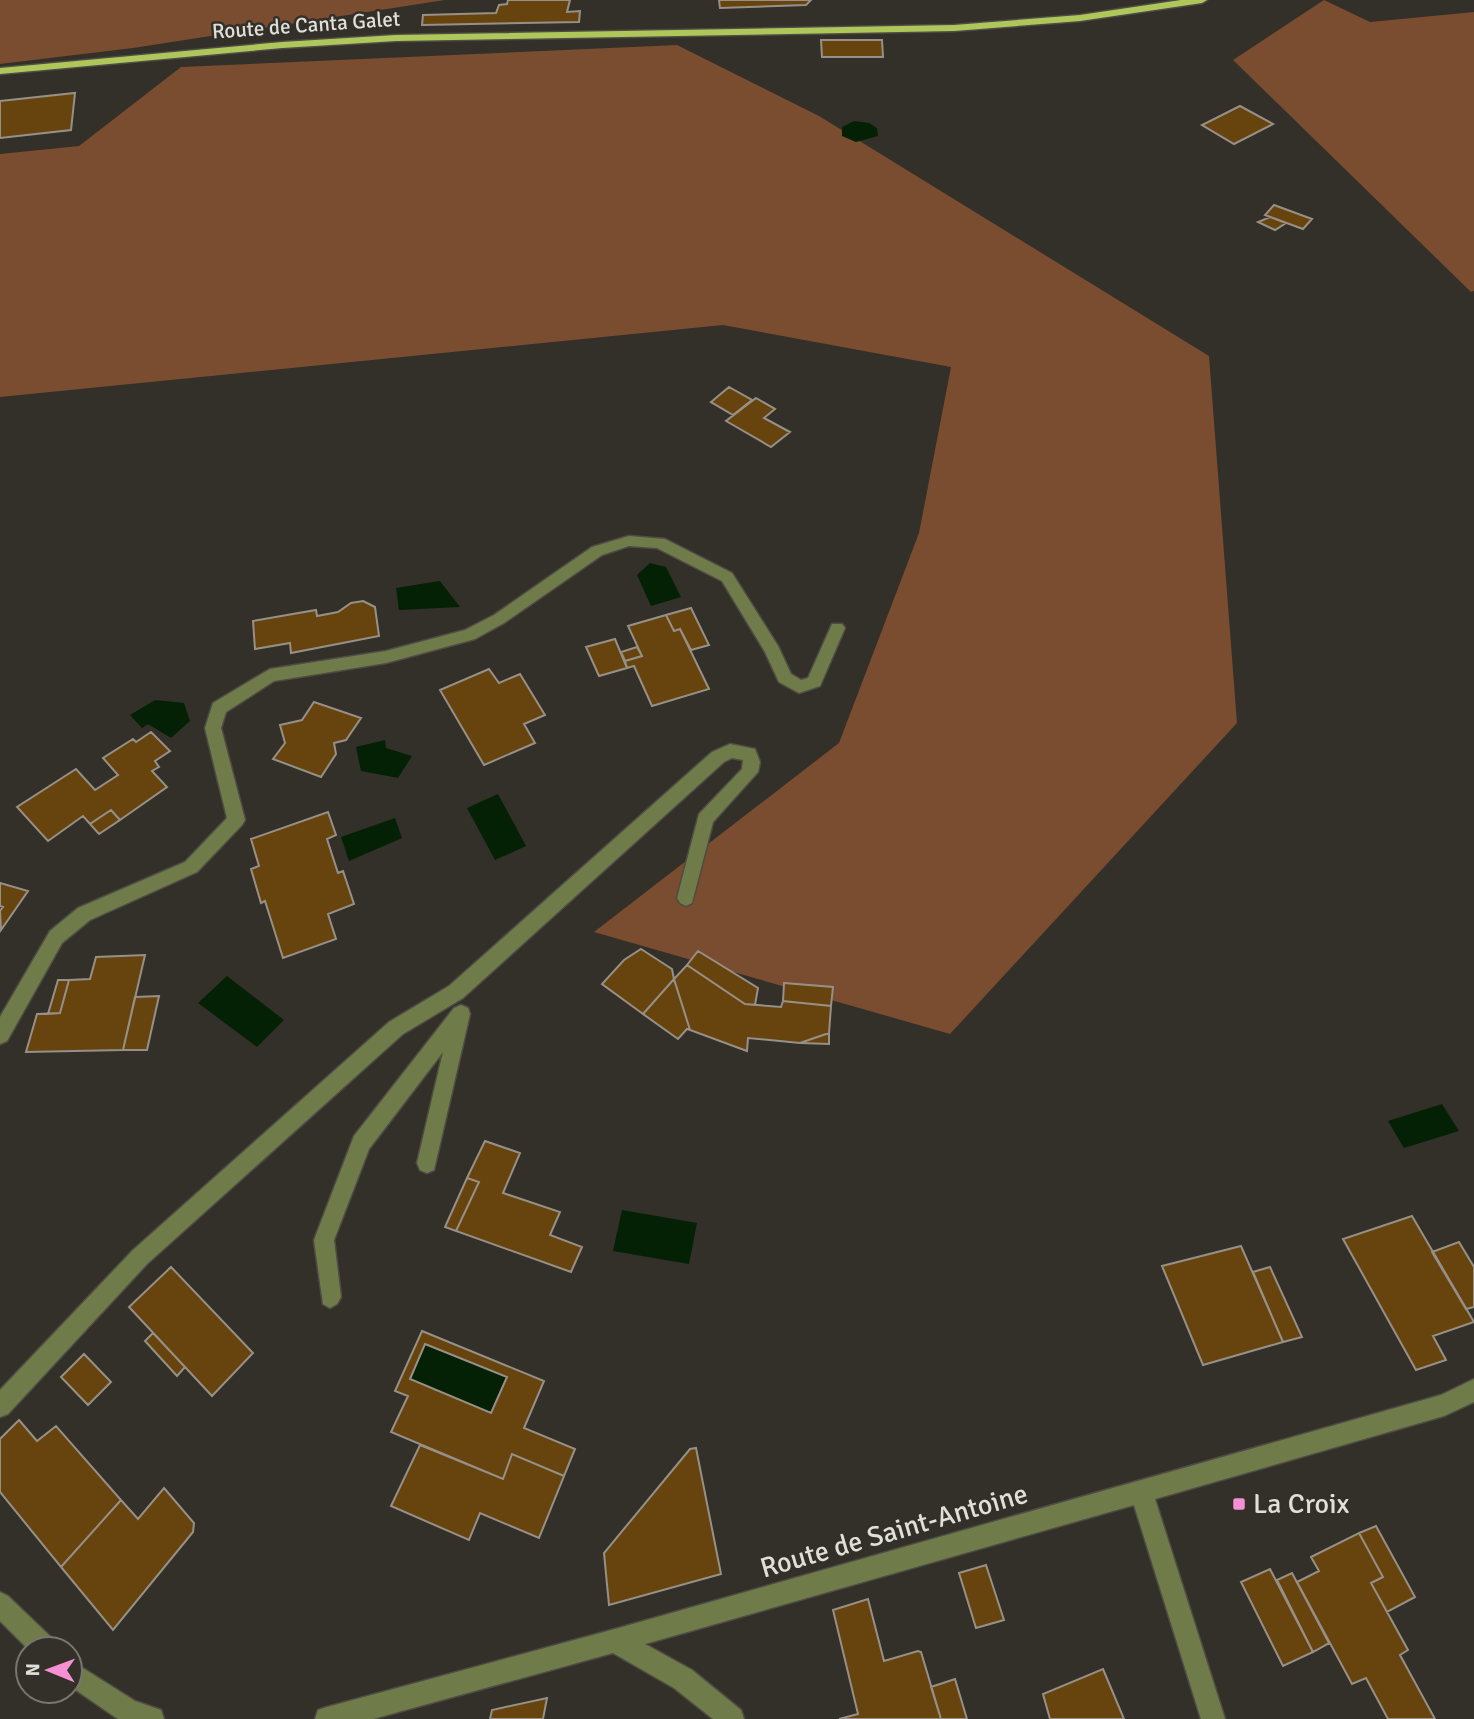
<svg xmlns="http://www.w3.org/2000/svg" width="1474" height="1719" viewBox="0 0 1474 1719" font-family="Signika,sans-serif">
<rect width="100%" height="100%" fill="#323028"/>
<path fill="#7a4c30" d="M0,0H445L133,48L0,64Z
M1324,0L1370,22L1474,12V291L1471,292L1233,60Z
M677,45L819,116L1209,356L1237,723L950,1034L594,932L839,743L919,533L951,367L723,325L0,397V154L79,146L181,67Z"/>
<path fill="#052105" d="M854,121L869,123L877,128L878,136L856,142L842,136V127Z
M650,563L666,567L681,597L651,606L637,575Z
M440,581L460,607L399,610L396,588Z
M155,700L184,703L190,721L171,738L148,724L142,728L130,715Z
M385,740L386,748L412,756L398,778L361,771L356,747Z
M498,794L526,846L495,860L467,808Z
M395,818L402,838L349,861L341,837Z
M227,976L284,1020L257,1047L198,1003Z
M1442,1104L1459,1131L1404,1148L1388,1121Z
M622,1210L697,1223L689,1264L613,1251Z
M425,1344L507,1377L491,1413L410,1379Z"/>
<path fill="#67440d" stroke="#979088" stroke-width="2" fill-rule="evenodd" d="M508,0H570L567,12L580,11L579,22L422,25L423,15L496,13L499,5L507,4Z
M719,0H811L806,5L720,8Z
M821,40H882L883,57H822Z
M75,93L71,130L0,138V101Z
M1240,106L1273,124L1234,144L1202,125Z
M1274,205L1312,219L1303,229L1265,215Z
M1270,217L1286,223L1275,230L1258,222Z
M729,387L752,400L733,415L711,402Z
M756,398L775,409L764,418L790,432L771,447L726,421Z
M363,601L375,607L379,636L291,653L290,643L255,649L253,621L316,610L317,616L338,612L351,603Z
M691,608L709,645L691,650L680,629L674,631L666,615Z
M666,615L674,631L680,629L709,689L652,706L634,666L627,668L625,661L642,656L628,626Z
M615,639L627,668L599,676L586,647Z
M637,647L642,656L625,661L621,652Z
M489,669L499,683L520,674L545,715L524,724L535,743L484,765L440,690Z
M314,702L361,718L346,740L334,743L336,754L321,777L273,759L285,743L280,725L302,720Z
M151,732L170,751L155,761L159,767L152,771L167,787L120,820L111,810L90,824L83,816L48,841L17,807L76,769L95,790L118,775L103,758L133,739L136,742Z
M111,810L120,820L99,834L90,824Z
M328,812L336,835L327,839L338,873L343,871L354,904L328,914L336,939L283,958L265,901L261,903L251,869L259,866L251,839Z
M0,883L28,891L1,930L0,911L3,907L0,906Z
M641,949L672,969L674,979L643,1014L602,984L624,960Z
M698,951L758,988L755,1005L745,1004L687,965Z
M145,955L123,1050L26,1052L37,1014L60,1013L69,980L90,979L96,957Z
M687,965L745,1004L781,1007L783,1001L831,1006L829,1033L800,1043L748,1038L747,1051L690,1030L674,979Z
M674,979L690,1030L687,1029L678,1039L643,1014Z
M58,980H69L60,1013L48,1014Z
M784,983L833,987L831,1006L783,1001Z
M159,996L147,1050H123L135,997Z
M829,1033V1044L800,1043Z
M485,1141L520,1153L503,1193L560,1212L550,1235L582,1247L571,1272L456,1231L479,1182L467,1178Z
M467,1178L479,1182L456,1231L445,1227Z
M1412,1216L1474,1322L1433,1336L1446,1360L1416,1370L1343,1239Z
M1459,1242L1474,1267V1307L1466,1309L1432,1252Z
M1241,1246L1283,1342L1203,1365L1162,1266Z
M171,1267L253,1353L212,1396L129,1307Z
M1270,1267L1302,1337L1283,1342L1253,1272Z
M422,1331L544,1381L524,1428L575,1449L564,1476L512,1454L503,1479L391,1432L408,1396L395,1391ZM425,1344L507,1377L491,1413L410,1379Z
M153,1333L185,1367L177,1376L145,1341Z
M84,1354L111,1382L88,1405L61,1377Z
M19,1420L37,1441L56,1426L121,1500L61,1567L0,1492V1439Z
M420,1445L503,1479L512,1454L564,1476L539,1538L480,1513L469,1540L391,1506Z
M696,1448L721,1574L609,1605L604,1553L690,1449Z
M164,1488L194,1523L193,1532L113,1630L61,1567L121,1500L138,1519Z
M1376,1526L1415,1597L1387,1612L1371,1583L1383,1577L1359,1533Z
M1359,1533L1383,1577L1371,1583L1408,1650L1400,1655L1435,1719H1388L1366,1678L1352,1684L1297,1582L1319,1571L1311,1557Z
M986,1565L1004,1620L976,1628L959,1573Z
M1270,1569L1313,1652L1283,1666L1241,1582Z
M1292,1573L1329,1643L1313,1652L1277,1580Z
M868,1599L884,1661L918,1651L921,1652L941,1719H839L858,1714L833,1610Z
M1103,1669L1124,1719H1050L1043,1694Z
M955,1679L967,1719H941L931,1687Z
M547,1698L543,1719H490L492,1710Z"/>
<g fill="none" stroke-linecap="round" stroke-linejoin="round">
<g stroke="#4e4c44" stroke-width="3">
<path id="minor" d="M629,536L665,539L732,573L778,646L791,674L801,680L808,678L832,624H842L845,628L820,686L799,693L779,682L765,652L722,581L657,548L629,546L602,555L504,623L475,639L386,663L274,681L226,712L221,728L245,820L242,825L197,872L90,920L62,943L7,1041L0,1044V1017L50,931L78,908L185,862L227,818L205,728L213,703L270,669L386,651L465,630L494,615L592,547Z
M730,744L755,749L760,762L758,772L713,822L692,903L686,906L680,903L677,898L699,814L742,769L743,760L732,758L724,762L463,998L403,1034L147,1264L8,1414L0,1417V1390L133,1250L389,1022L449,986L712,752Z
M461,1005L468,1008L470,1014L434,1170L427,1173L420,1170L417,1163L443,1052L369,1149L334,1240L341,1297L337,1304L330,1308L323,1304L314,1240L354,1136L454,1008Z
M1474,1379V1402L1444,1416L1155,1499L1225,1719H1201L1134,1505L645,1644L692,1670L741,1710L744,1719H713L674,1688L613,1653L373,1719H315L318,1710L327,1707L615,1629L1441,1395Z
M0,1592L8,1596L54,1640L57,1649H28L0,1621Z
M70,1660L135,1701L161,1710L164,1719H118L70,1686Z"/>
</g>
<g stroke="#4e4c44" stroke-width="3">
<path id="major" d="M1181,0H1207L1202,3L1080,21L954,31L396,41L282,48L0,74V68L282,42L396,35L954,25L1080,15Z"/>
</g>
<use href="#minor" fill="#6f7c4a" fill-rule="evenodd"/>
<use href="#major" fill="#afc75a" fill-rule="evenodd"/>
</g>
<rect fill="#f591d3" stroke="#323028" stroke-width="2.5" x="1232" y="1497" width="14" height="14" rx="3.5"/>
<g text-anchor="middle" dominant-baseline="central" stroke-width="5" stroke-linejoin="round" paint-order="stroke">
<g font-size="21" fill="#e0dfd9" stroke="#323028">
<text transform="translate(306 25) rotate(-4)">Route de Canta Galet</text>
</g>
<g font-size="28" fill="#e0dfd9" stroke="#323028" text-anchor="start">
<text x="1253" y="1504">La Croix</text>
</g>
<g font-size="28" fill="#e0dfd9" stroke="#323028">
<text transform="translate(894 1531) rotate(-16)">Route de Saint-Antoine</text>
</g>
</g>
<g transform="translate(49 1670) rotate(271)"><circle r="33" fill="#323028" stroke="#78766f" stroke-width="2"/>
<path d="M0-5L12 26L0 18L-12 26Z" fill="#f591d3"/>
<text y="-10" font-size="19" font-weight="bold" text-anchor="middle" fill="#e0dfd9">N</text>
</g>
</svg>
